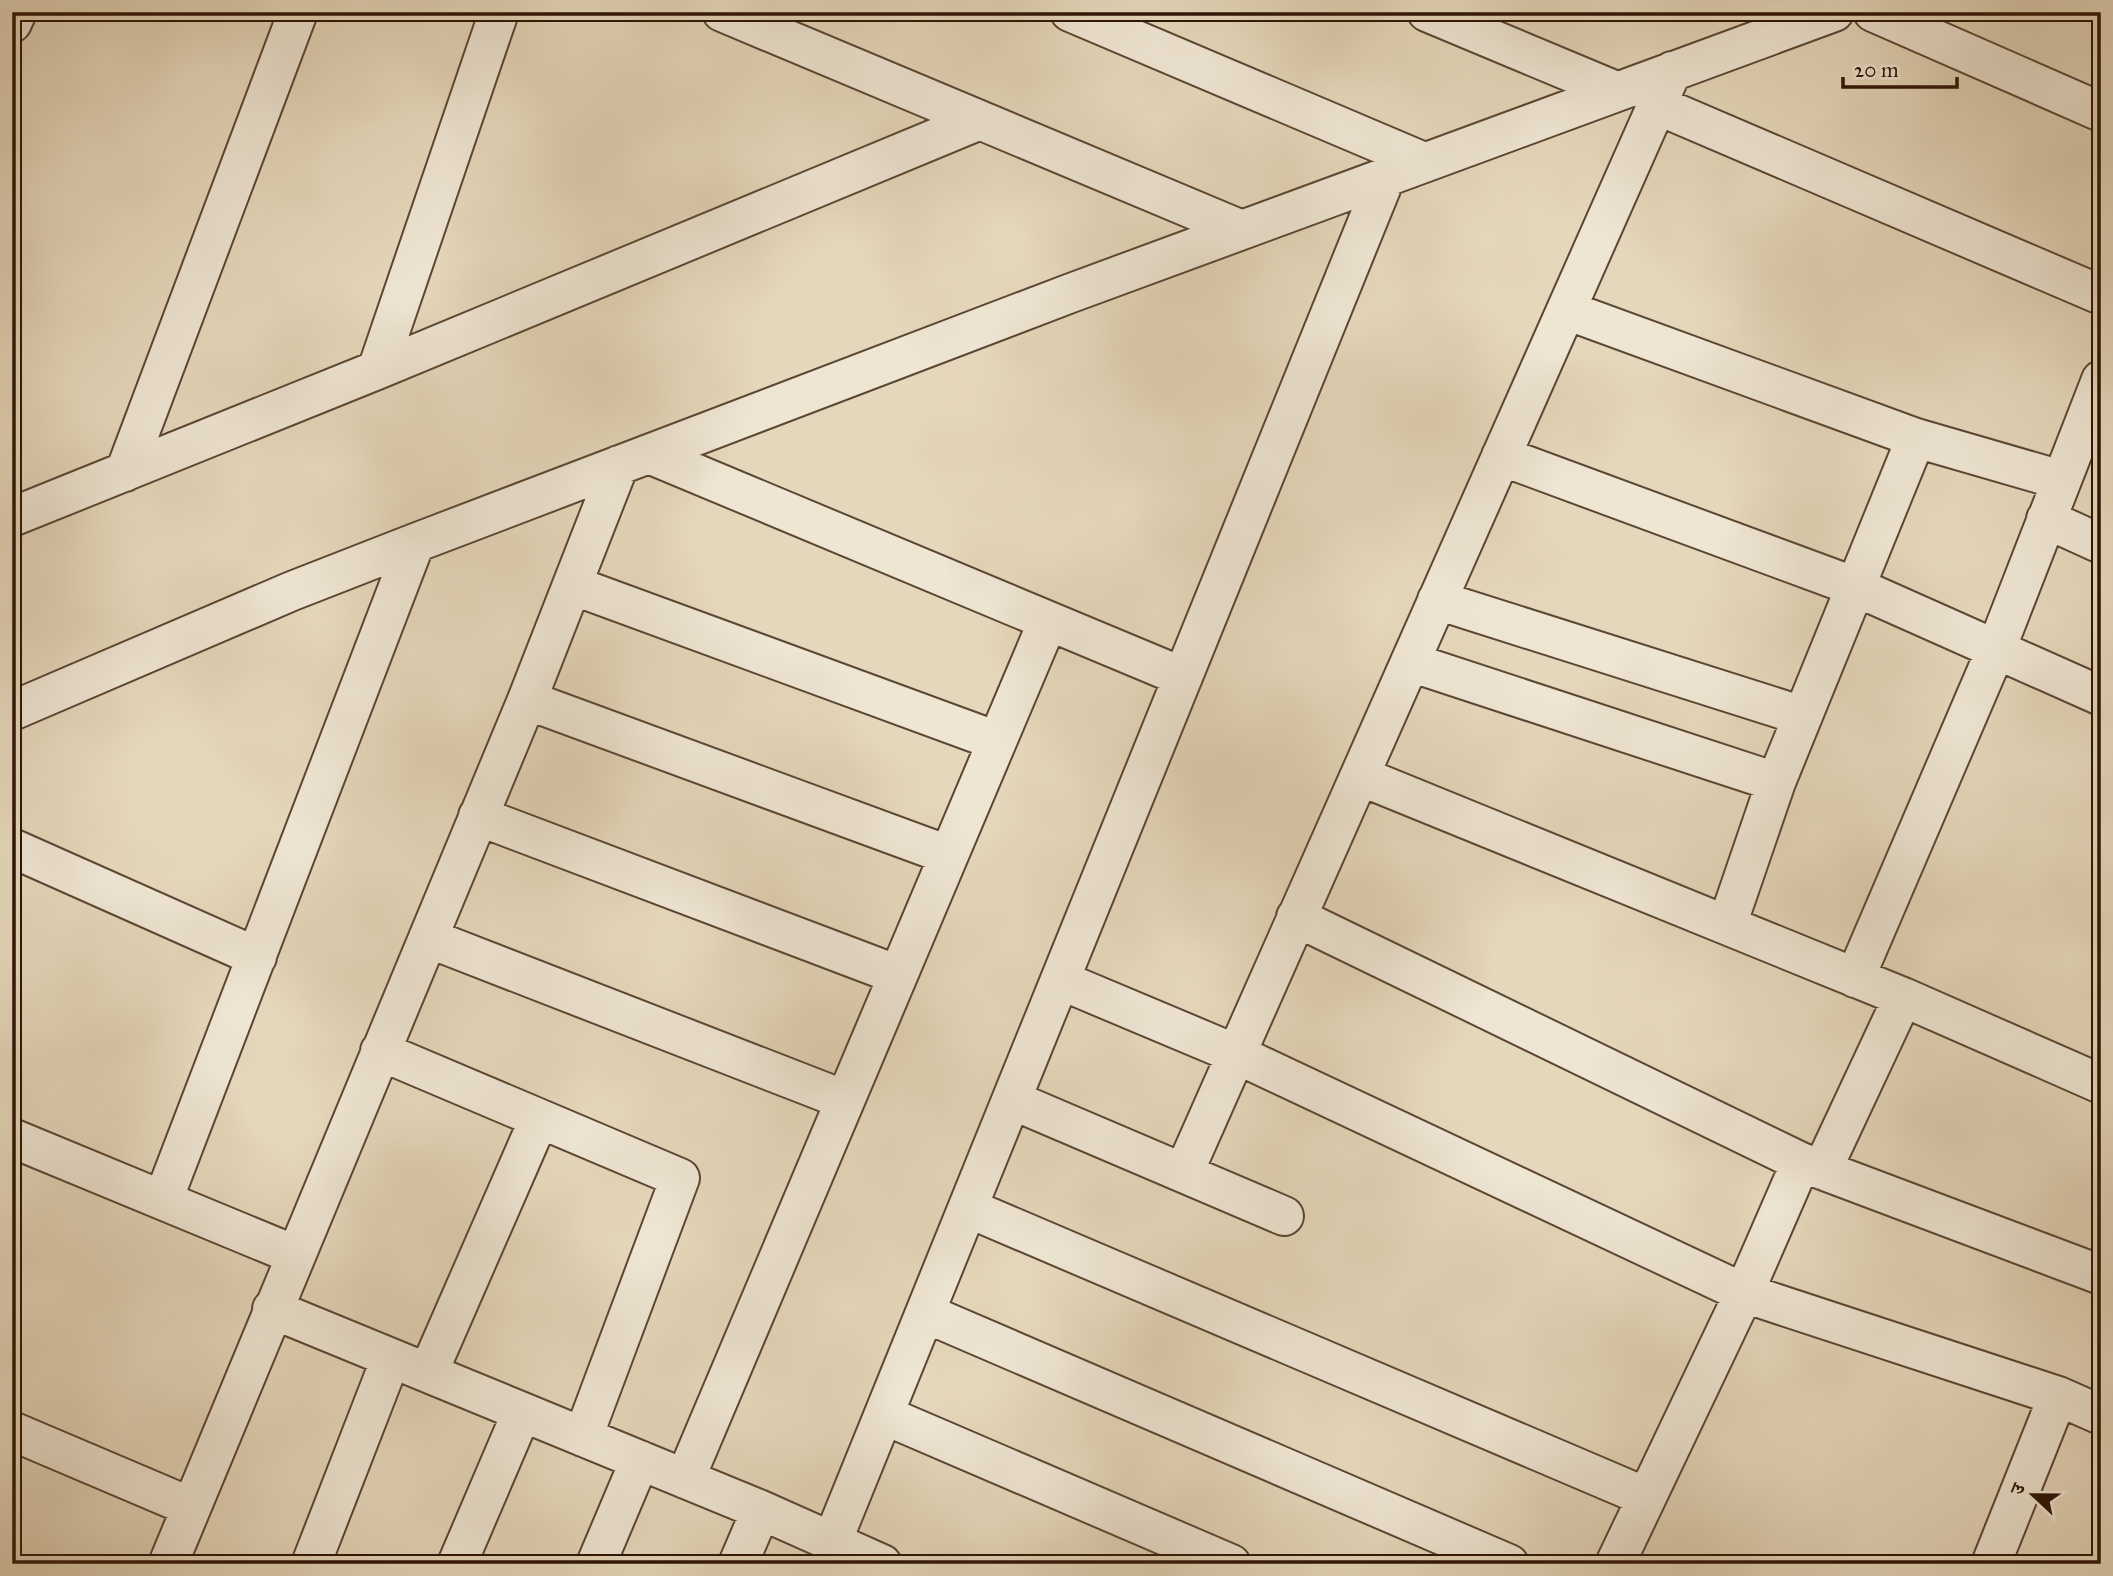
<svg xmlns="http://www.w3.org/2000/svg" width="2113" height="1576" viewBox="0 0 2113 1576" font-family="'IM FELL Great Primer','Noto Serif Devanagari',serif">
<rect width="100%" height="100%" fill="#e5d7bb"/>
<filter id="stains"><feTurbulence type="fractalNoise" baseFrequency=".00286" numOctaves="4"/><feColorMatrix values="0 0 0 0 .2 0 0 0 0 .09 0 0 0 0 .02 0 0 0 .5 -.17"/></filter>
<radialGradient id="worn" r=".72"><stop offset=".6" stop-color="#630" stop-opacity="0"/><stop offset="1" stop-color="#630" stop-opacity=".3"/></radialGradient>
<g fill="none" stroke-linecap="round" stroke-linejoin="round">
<g stroke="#5c4633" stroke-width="42">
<path id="street" d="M722,12L1242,230
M1070,12L1424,162
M1427,12L1616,91
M1873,12L2101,112
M12,23L17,12
M1657,105L2101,295
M1566,310L1916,438L2061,480
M377,370L499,12
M649,454L1183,677
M1501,456L1856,587L2101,696
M125,472L298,12
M12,517L377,370L980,120
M2046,519L2101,544
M572,585L997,741
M1437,600L1803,716
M1410,662L1776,782
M527,700L948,855
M12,711L292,591L415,543L1071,293L1834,12
M1360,776L1903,997L2101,1084
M478,816L898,975
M12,848L257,957
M1296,917L1801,1162L2101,1275
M1727,925L1776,782L1916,438
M428,938L845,1100
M1855,978L1997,647L2101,380
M1060,980L1236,1054L1744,1293L2058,1396L2101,1415
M380,1051L680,1178L583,1437
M1012,1100L1284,1216
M12,1138L295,1255
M1822,1170L1903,997
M1184,1172L1672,71
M163,1200L415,543
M968,1208L1646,1497
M272,1309L761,1510L882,1564
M925,1313L1509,1564
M428,1373L539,1119
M884,1415L1231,1564
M12,1431L191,1507
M685,1479L1048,621
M832,1542L1386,176
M168,1564L527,700L619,465
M311,1564L391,1358
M457,1564L522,1412
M596,1564L640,1460
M738,1564L761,1510
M1615,1564L1744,1293L1801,1162
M1991,1564L2058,1396"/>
</g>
<use href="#street" stroke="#eee5d3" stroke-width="38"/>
</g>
<rect width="2113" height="1576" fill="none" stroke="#e5d7bb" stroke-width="42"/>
<rect x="14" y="14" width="2085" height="1548" fill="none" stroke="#2e1506" stroke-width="3.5"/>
<rect x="21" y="21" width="2071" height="1534" fill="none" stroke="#2e1506" stroke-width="2"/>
<g transform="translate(2033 1495) rotate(292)" stroke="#eee5d3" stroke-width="5" paint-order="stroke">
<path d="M0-5L12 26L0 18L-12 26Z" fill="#2e1506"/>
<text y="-10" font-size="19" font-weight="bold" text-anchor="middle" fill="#2e1506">उ</text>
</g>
<path d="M1843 77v10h114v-10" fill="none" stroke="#2e1506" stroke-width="3.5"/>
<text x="1854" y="77" font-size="21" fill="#2e1506" stroke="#eee5d3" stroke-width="5" paint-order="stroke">20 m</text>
<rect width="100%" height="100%" filter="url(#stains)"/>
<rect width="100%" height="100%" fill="url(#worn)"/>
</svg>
